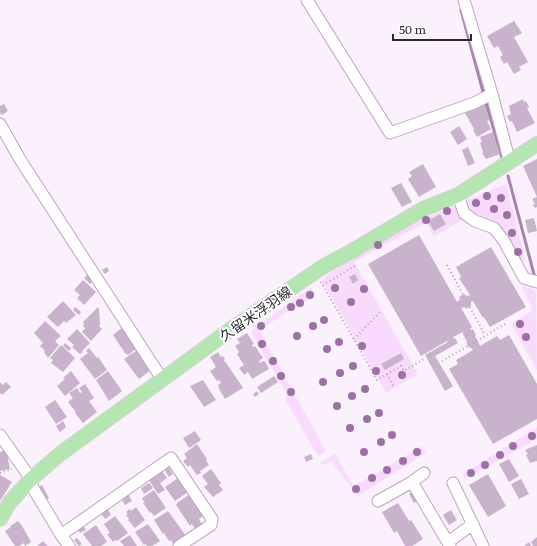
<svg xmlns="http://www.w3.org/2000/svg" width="537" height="546" viewBox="0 0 537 546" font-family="Literata,'Noto Sans JP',serif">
<rect width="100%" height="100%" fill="#faf1fc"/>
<path fill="#f8dbfc" d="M506,184L526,262L518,256L471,213L465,201Z
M454,206L462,220L434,237L426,222L354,262L418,374L386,393L322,281L328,274L401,230L421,220Z
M521,285L536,291L537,370L511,324L533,310Z
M311,287L315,295L259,330L326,451L318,456L286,401L287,394L252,334V330Z
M537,427V439L465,479L463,474Z
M422,446L426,453L358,496L332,462L321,465L320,463L335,454L354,486Z"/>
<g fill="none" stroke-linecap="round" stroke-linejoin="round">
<path stroke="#ab81b2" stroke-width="3" d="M461,10L486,103L503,161
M508,176L535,278"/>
</g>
<path fill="#c9b2cc" d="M514,21L522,33L514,37L528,62L519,67L521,70L514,74L507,62L504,64L500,57L503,55L498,46L494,48L487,36Z
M523,99L524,102L526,101L529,107L527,108L535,123L517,132L512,121L510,122L507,116L511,114L509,106Z
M484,103L490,120L487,121L491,129L477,137L473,130L474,129L465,113Z
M4,104L8,111L2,115L0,113V106Z
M459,126L467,139L458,145L450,132Z
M493,132L500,154L486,159L482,153L483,152L480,143L482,142L480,137Z
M468,147L475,163L468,166L462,150Z
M537,159V207L535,208L533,205L535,204L532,199L537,197L523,166Z
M423,164L436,187L419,197L408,179L412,176L409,172Z
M401,183L412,202L402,207L391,188Z
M440,214L446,224L434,231L428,221Z
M534,218L537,231L528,233L525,220Z
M419,235L457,302L460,299L459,297L464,294L467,296L470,295L459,278L461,277L456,267L491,247L526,307L490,327L484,317L483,318L473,301L471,302V306L466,309L465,307L461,308L472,327L470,329L472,330L473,329L476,335L475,336L480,346L497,336L500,340L509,335L537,384V419L493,444L449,369L458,364L456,360L473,350L470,347L469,348L466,342H467L463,334V332L453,337L454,339L455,338L458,343L435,356L453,386L445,391L425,355L448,342L447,341L421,356L368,264Z
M107,267L109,271L105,274L102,270Z
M89,273L95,278L90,284L84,278Z
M355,274L358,280L353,284L349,277Z
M83,280L96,292L84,305L77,298L80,295L74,290Z
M63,301L76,315L66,323L64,321L58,327L47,317Z
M75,307L81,312L79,315L73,310Z
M98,307L99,309L100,324L99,326L102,329L91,341L82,332L84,329H86L83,326L84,324L83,322Z
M45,321L61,336L55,341L59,345L48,358L44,352L45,351L40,346L43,343L34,333Z
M123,327L138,347L128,355L125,353L113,335Z
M77,329L90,343L82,351L83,352L80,354L72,347L74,345L67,339Z
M247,333L254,344L252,345L253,347L255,346L263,358L259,361L260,363L263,361L265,362L269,369L252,379L248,372L244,375L239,368L244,365L237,354L239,352L235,346L240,343L237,339Z
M65,343L71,348L69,351L63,346Z
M61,345L75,358L63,372L51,363L53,360L50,358Z
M89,348L97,358L98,357L107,370L95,379L80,359L88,353L86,351Z
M137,350L151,370L139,379L124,359Z
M218,352L221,357L223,356L225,359L224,360V362L225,361L243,388L225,399L218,387H219L218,385L221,383L219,380L217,381L210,371L216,367L210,357Z
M401,353L404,359L385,370L381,364Z
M71,371L80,383L65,396L57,386L65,379L63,378Z
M108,371L122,391L109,401L96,380Z
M274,376L278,382L261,393L257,387Z
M203,380L216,400L204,407L190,386Z
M0,382L3,385L6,382L11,387L2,395L0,393Z
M85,384L94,398L89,401L97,412L83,423L75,413L76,412L68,402L73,398L69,393L77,388L80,393L82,392L79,388Z
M257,391L259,394L255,397L253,394Z
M55,400L67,417L56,424L45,407Z
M63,421L66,427L60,432L56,426Z
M195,431L201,440L189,448L183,438Z
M197,444L207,459L206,460L209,465L200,471L201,473L197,475L190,465L188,467L183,461L187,458L184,454Z
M537,445V461L530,463L526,455L528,454L525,450Z
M6,450L10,469L0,471V452Z
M311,454L313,459L306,462L304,457Z
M509,459L519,476L509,482L499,464Z
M168,466L173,474L169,477L164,469Z
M211,469L221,483L219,485L223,490L213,497L204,487L208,484L202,476Z
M162,471L167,478L160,483L165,490L158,494L149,480Z
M488,474L506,506L488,517L469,485Z
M0,475L12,482L0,501Z
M178,478L188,492L175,501L165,487Z
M521,479L529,494L519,499L511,484Z
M149,483L153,488L144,494L141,488Z
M42,485L49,498L46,500L39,487Z
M154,490L166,508L154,516L151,512L150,513L143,503H145L142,498Z
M412,492L418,501L414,503L409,494Z
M128,494L132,501L125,505L121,498Z
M190,494L203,516L199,519L203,526L196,530L192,524L190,526L176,505L177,504V503Z
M398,503L409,521L411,520L423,539L412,546H405L397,531L394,533L382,512Z
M136,507L145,520L135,528L128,520L129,519L126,515L128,514L126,512L130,509L131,511Z
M107,508L111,515L105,519L100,512Z
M451,510L457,520L449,525L443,515Z
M168,511L186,536L173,544L171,540L169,541L164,533L163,534L154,520Z
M115,516L128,533L117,541L115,540L113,542L107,534L110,533L104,524Z
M18,521L22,526L30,540L31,542L25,546L24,543L19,546H15L5,531L11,527L10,526Z
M82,524L86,530L80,533L77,528Z
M148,524L160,541L152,546H147L146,544L144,545L135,532Z
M96,525L107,542L101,546H92L83,534Z
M130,535L137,546H124L120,541Z
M537,537V546H524L529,542L531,546L533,545L531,542Z
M77,538L82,544L79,546L74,540Z
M43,541L48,546H37Z"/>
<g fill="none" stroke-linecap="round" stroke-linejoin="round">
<g stroke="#bca5bf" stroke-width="13">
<path id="minor" d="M307,0L390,133L474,103L492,94
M464,0L492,94L510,163
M0,124L21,161L162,379
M458,195L464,213L475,221L494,228L504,241L524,278L537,282
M0,435L31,479L33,488L61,535L69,546
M412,482L450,546
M453,483L483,546
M378,501L412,482L424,473
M61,535L171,458L212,519L211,525L179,546
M448,542L473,524"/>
</g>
<g stroke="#d5d4d6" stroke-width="16">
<path id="major" d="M0,519L10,502L31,479L60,454L234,327L324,266L354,250L423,209L458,195L537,144"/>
</g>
<path stroke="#aca3ae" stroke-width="2" stroke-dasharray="1 3" stroke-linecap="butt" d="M447,265L485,335
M321,282L377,380L401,366L404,371L424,359
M323,285L355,266
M354,339L381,311
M442,361L507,323
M387,374L394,387
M0,473L12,469"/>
<use href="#minor" stroke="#fff" stroke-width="11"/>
<use href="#major" stroke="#b5e5b1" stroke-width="14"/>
</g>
<g fill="#9c71a3">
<circle cx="487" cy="196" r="4"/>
<circle cx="501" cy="198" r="4"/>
<circle cx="476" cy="203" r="4"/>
<circle cx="494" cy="209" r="4"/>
<circle cx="447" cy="211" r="4"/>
<circle cx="507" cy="215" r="4"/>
<circle cx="426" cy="220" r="4"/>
<circle cx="512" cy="233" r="4"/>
<circle cx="378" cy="245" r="4"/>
<circle cx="518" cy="252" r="4"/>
<circle cx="335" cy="288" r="4"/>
<circle cx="364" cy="289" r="4"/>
<circle cx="310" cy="295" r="4"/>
<circle cx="351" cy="302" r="4"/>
<circle cx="300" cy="303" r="4"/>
<circle cx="291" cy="307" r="4"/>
<circle cx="324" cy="320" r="4"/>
<circle cx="520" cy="324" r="4"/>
<circle cx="261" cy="326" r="4"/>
<circle cx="313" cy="326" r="4"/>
<circle cx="297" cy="336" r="4"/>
<circle cx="526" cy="337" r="4"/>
<circle cx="339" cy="342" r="4"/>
<circle cx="262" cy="344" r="4"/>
<circle cx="362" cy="346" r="4"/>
<circle cx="327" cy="349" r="4"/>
<circle cx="273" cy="361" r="4"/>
<circle cx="353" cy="366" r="4"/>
<circle cx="376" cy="371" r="4"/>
<circle cx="340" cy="373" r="4"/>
<circle cx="402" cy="375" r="4"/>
<circle cx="281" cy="376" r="4"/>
<circle cx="323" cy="382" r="4"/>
<circle cx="365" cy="389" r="4"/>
<circle cx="291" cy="392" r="4"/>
<circle cx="352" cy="396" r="4"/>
<circle cx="337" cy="406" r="4"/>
<circle cx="379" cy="413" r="4"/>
<circle cx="367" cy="419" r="4"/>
<circle cx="350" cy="428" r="4"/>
<circle cx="392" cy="435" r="4"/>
<circle cx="532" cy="436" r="4"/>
<circle cx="381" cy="442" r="4"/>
<circle cx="513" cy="446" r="4"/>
<circle cx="364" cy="452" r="4"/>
<circle cx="417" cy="452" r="4"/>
<circle cx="500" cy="455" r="4"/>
<circle cx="403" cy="461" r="4"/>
<circle cx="485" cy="465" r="4"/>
<circle cx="387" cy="470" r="4"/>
<circle cx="471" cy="473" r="4"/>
<circle cx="372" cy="478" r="4"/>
<circle cx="356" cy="489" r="4"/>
</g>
<g text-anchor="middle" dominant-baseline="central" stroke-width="4" stroke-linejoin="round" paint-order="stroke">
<g font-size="14" fill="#2e2630" stroke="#fff">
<text transform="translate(255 313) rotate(-35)">久留米浮羽線</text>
</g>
</g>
<path d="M393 34v6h78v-6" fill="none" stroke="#2e2630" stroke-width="2"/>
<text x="399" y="34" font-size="12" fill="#2e2630" stroke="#ffffff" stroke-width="3" paint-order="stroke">50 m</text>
</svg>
